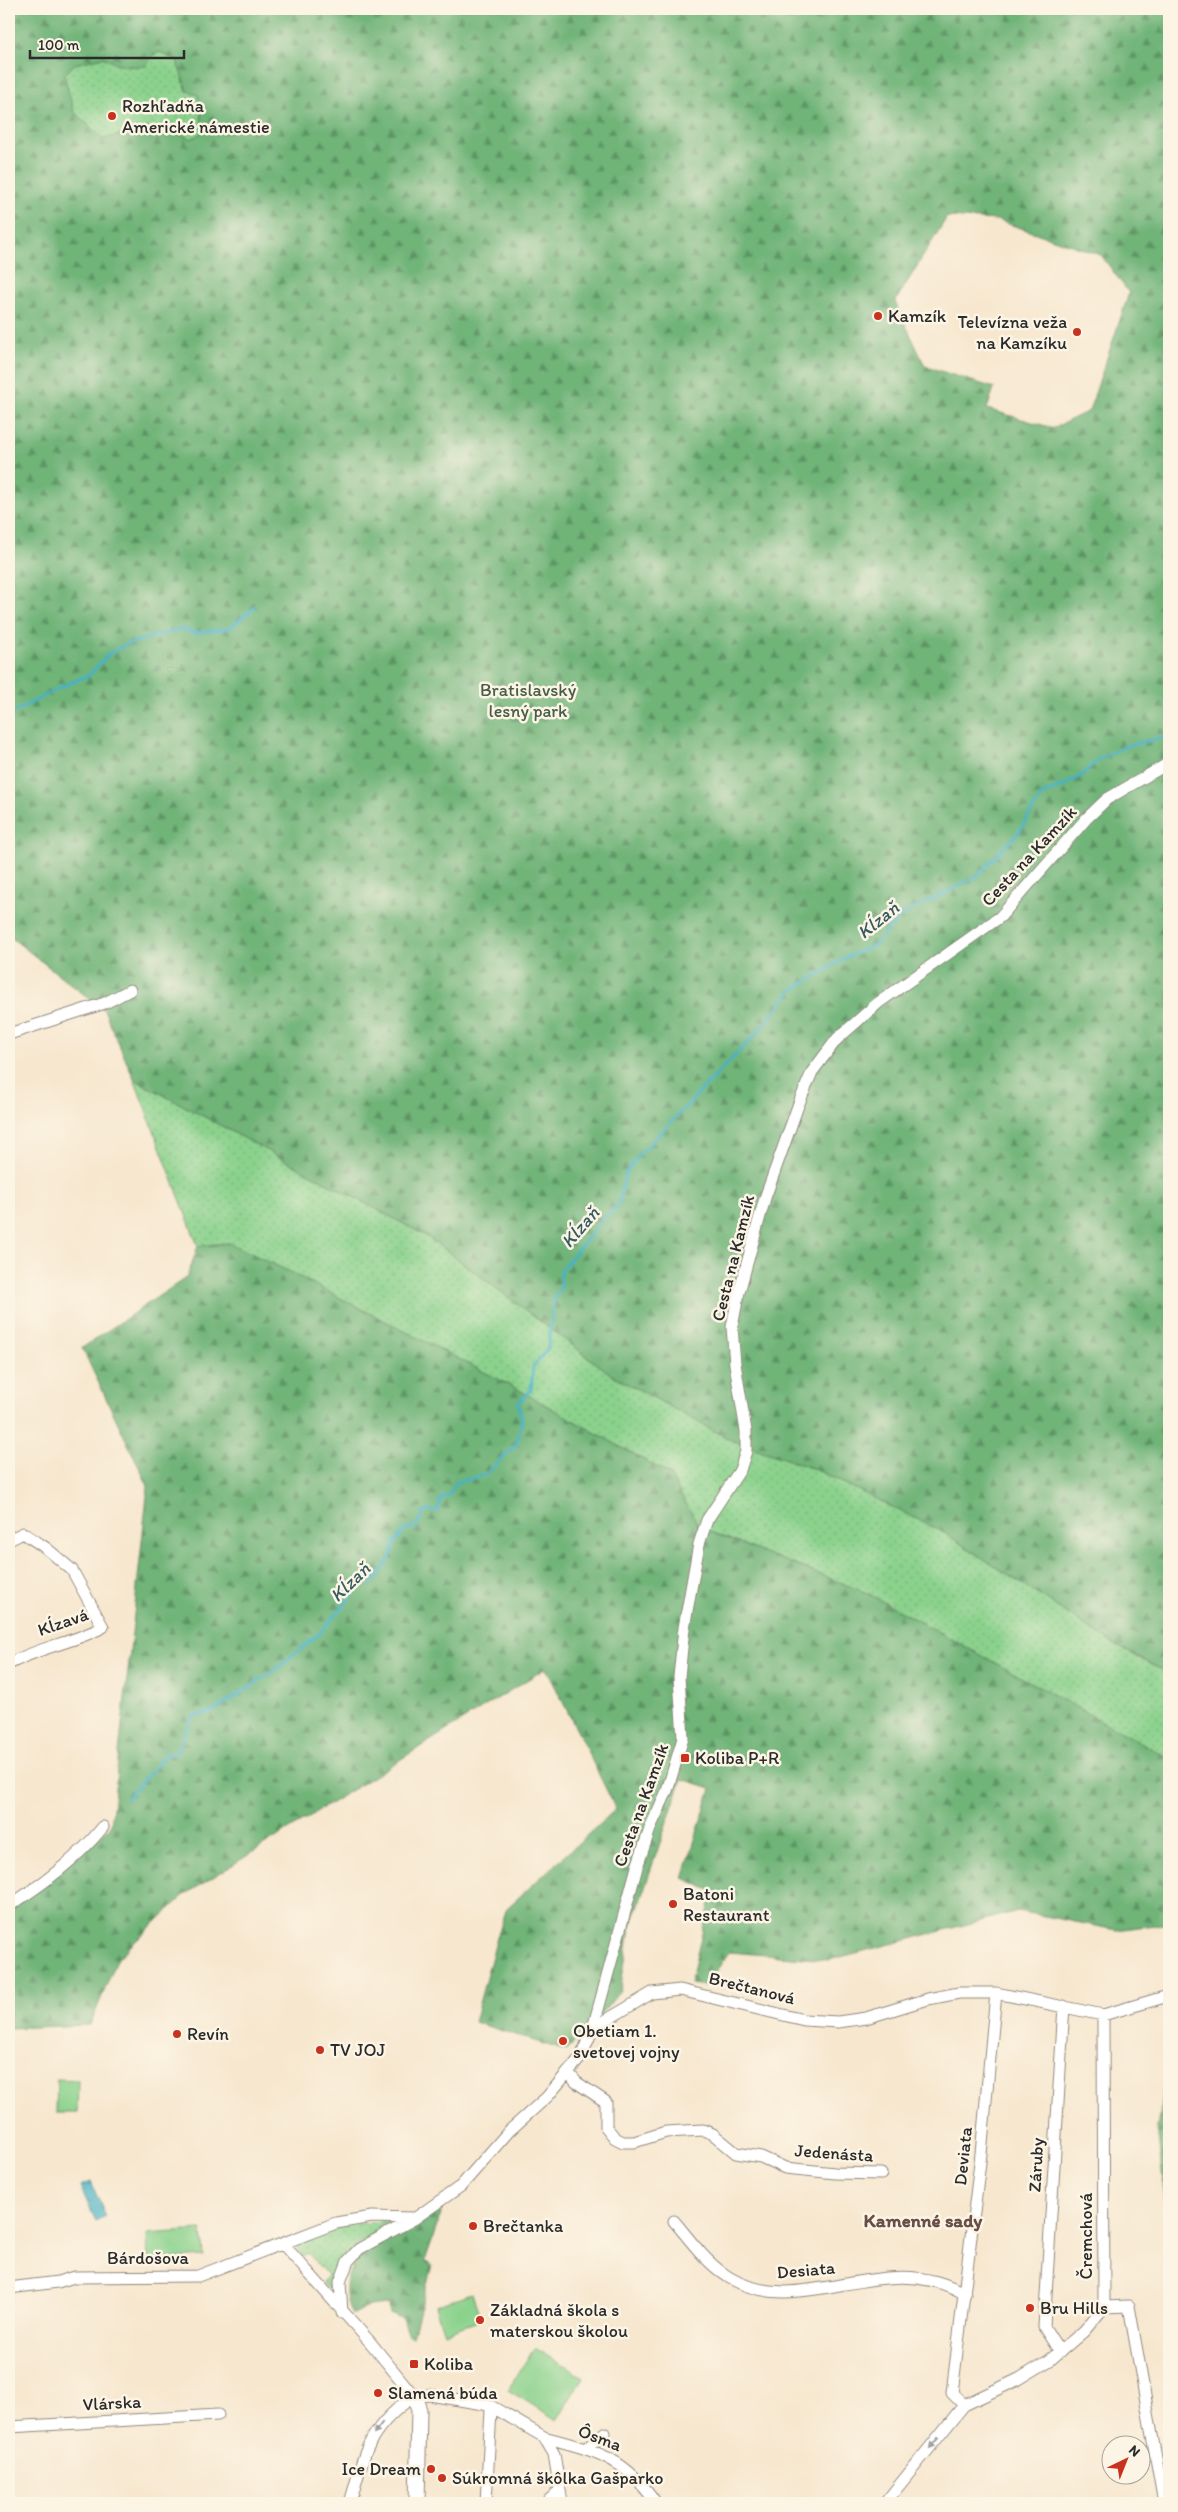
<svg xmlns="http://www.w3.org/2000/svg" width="1178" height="2512" viewBox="0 0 1178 2512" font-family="Itim,sans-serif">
<defs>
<pattern id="grass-dots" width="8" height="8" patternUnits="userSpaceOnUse" patternTransform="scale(1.25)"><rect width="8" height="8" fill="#8bd28d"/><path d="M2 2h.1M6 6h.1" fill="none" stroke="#78b47a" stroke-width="1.8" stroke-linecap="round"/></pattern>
<pattern id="forest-firs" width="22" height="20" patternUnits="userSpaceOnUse" patternTransform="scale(1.25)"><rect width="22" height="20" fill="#70b478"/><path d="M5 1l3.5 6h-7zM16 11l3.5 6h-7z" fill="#5c9363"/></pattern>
<pattern id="water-ripples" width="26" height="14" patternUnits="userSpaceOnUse" patternTransform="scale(1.25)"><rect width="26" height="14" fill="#47b2c5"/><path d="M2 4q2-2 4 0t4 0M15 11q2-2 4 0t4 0" fill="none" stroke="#3b91a0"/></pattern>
</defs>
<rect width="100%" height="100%" fill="#fcf5e5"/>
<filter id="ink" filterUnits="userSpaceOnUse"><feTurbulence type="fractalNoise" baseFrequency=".02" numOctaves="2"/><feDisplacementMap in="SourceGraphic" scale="10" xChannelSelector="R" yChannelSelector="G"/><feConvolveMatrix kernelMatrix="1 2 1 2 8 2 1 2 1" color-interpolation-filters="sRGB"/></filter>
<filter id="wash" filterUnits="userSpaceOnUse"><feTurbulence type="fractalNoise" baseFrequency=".0096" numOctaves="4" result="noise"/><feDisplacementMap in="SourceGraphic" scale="20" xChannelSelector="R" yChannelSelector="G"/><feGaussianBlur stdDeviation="1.12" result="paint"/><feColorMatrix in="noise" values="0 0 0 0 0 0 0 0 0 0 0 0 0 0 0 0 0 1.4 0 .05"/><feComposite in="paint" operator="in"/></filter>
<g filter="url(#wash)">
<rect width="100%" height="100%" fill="#f7e7cf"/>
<path fill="url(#grass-dots)" stroke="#5b7e5c" d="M160,52L177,61L187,91L198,94L203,132L191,139C158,121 137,130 104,139L74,112L64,75L75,64L103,57L117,64Z
M134,1079L428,1237L612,1375L731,1440L815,1469L943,1532L1112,1643L1169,1674V1758L867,1593L700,1528L669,1474L517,1389L292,1273L229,1243L198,1246Z
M403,2219C367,2238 339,2246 335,2291L332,2293L322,2282L328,2276L308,2253L302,2258L298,2249C301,2226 384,2221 403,2219Z"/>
<path fill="url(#forest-firs)" stroke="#4e7052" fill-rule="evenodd" d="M9,9H1169V1674L1112,1643L943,1532L815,1469L731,1440L612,1375L428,1237L134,1079L104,1010L9,936ZM160,52L177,61L187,91L198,95L203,132L191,139C158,122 137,130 104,139L74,112L64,75L75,64L103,57C119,65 129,68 146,66L153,55ZM947,217L997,220L1101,255L1129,293L1089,411L1053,428L987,409L994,388L925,366L895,302Z
M229,1243L292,1273L517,1389L669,1474L700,1528L867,1593L1169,1758V1923L1117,1930L1018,1911L829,1960L729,1952L706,1986L690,1984L712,1891L683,1878L711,1788L682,1779L630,1930L620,1991L592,2026L566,2051L474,2022L498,1934L507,1908L616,1809L546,1668L183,1896L118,1958L90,2025L9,2028V1907L41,1887L111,1826L148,1486L82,1348L187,1277L198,1246Z
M1169,2058V2235L1157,2128Z
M438,2211H442L425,2261L432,2265L413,2336L409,2335L403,2319L389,2313L388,2304L369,2306L352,2315C341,2293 345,2271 362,2253Z"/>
<path fill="#8bd28d" stroke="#5b7e5c" d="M57,2079L78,2080L77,2113H56Z
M202,2230L204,2256L148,2260L147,2234Z
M472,2293L481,2320L444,2333L435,2306Z
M534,2348L583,2377L557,2420L508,2390Z"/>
<path fill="url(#water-ripples)" stroke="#396e78" d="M91,2182L106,2217L96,2222L80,2186Z"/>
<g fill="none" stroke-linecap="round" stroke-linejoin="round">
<path stroke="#47b2c5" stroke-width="3" d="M9,715L61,687L89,675L111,652L130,643L180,629L196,633L230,628L255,607
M126,1799L156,1766L164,1755L176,1753L192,1717L214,1711L275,1670L320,1633L360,1586L375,1581L390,1558L395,1542L405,1530L416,1527L425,1511H438L441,1498L448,1496L457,1482L485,1475L516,1445L522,1421L518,1403L531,1390L533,1367L548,1348L554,1300L561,1287V1270L605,1217L617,1207L626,1173L637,1157L756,1034L791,991L847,957L875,945L902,915L976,877L1018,833L1042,795L1065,785L1082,775L1097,760L1126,746L1169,736"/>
</g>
</g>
<g filter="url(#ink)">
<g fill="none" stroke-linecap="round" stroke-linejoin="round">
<g stroke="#91897d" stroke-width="13">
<path id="street" d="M9,1034L105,1003L130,990
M9,1540L23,1533L46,1548L72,1570L103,1627C73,1643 39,1647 9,1664
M9,1906C44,1883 77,1859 103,1827
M593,2028L652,1993L680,1990L804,2020L838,2022L866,2018L928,1999L959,1993H996L1103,2015L1168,1996
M568,2072L576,2082L606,2102V2127L615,2138L623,2142H634L666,2132L703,2130L713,2134L736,2153L761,2157L785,2168L835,2173L881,2174
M674,2221C691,2241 707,2264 730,2278C804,2321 884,2246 965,2294
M283,2244L370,2342L414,2396
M9,2288L58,2282L74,2277L198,2276L336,2223L372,2217L413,2218
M1104,2307L1129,2306L1164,2503
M342,2313L340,2282L348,2261L359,2249L414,2219L461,2186L509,2131L547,2097L581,2057L593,2028L637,1867L651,1826L667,1791L683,1738L679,1677L684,1628L699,1544L707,1520L740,1470L746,1451V1431L735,1364L732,1327L738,1296L765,1198L799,1103L812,1072L837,1039L878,1003L1000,917L1086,819L1107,799L1169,763
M1060,2352L1044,2327L1064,2006
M414,2396L430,2395L489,2405L544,2437L554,2454L562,2503
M964,2405L952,2393L981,2154L996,1993
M9,2427L218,2415
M544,2437C595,2451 624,2456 656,2503
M586,2449L604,2433
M350,2503C365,2452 367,2429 414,2396
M486,2503L491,2410L489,2405
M546,2503L560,2490
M885,2503L964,2405L1019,2379L1050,2360L1084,2331L1104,2307L1103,2015"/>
</g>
<g stroke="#91897d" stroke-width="17">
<path id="secondary" d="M414,2396L419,2410L417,2503"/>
</g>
<use href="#street" stroke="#fff" stroke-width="11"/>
<use href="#secondary" stroke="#fff" stroke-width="15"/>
</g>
<defs><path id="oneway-solid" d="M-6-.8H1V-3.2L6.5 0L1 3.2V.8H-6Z" transform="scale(1.25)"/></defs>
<g fill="#a0a0a0">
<use href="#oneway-solid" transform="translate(378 2428) rotate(128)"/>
<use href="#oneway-solid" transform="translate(934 2443) rotate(130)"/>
</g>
</g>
<g fill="#c8321e" stroke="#fcf5e5" stroke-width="2">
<circle cx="112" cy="116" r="5"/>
<circle cx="878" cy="316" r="5"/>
<circle cx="1077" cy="332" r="5"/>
<rect x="680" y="1753" width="10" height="10" rx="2.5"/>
<circle cx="673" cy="1904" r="5"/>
<circle cx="177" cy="2034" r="5"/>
<circle cx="563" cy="2041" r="5"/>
<circle cx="320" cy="2050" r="5"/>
<circle cx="473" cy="2226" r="5"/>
<circle cx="1030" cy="2308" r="5"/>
<circle cx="480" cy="2320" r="5"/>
<rect x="409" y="2359" width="10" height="10" rx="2.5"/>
<circle cx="378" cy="2393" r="5"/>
<circle cx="431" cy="2469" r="5"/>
<circle cx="442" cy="2478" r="5"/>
</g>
<g text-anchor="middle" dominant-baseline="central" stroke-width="5" stroke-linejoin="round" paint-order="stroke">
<g font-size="18" fill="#2b2b2b" stroke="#fcf5e5" text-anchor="start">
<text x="122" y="106">Rozhľadňa<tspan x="122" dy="21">Americké námestie</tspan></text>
<text x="888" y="316">Kamzík</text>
<text x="1067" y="322" text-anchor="end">Televízna veža<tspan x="1067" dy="21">na Kamzíku</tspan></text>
<text x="695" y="1758">Koliba P+R</text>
<text x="683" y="1894">Batoni<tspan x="683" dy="21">Restaurant</tspan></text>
<text x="573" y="2031">Obetiam 1.<tspan x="573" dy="21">svetovej vojny</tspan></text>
<text x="187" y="2034">Revín</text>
<text x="330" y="2050">TV JOJ</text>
<text x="483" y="2226">Brečtanka</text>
<text x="1040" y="2308">Bru Hills</text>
<text x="490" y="2310">Základná škola s<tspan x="490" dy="21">materskou školou</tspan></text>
<text x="424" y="2364">Koliba</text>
<text x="388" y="2393">Slamená búda</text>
<text x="421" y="2469" text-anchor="end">Ice Dream</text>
<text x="452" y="2478">Súkromná škôlka Gašparko</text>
</g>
<g font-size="18" fill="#485d48" stroke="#fcf5e5">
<text x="528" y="690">Bratislavský<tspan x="528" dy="21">lesný park</tspan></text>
</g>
<g font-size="18" fill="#2b2b2b" stroke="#fcf5e5">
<text transform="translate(1029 856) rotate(-47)">Cesta na Kamzík</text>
<text transform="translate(733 1258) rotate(-76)">Cesta na Kamzík</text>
<text transform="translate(63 1622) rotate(-19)">Kĺzavá</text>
<text transform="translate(641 1805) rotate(-70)">Cesta na Kamzík</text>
<text transform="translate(752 1988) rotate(14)">Brečtanová</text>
<text transform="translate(834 2153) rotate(4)">Jedenásta</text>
<text transform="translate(963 2156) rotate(-84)">Deviata</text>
<text transform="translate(1036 2165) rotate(-87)">Záruby</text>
<text transform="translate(1086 2236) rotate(-90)">Čremchová</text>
<text x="148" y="2258">Bárdošova</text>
<text transform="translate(806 2270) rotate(-5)">Desiata</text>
<text transform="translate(112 2403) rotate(-3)">Vlárska</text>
<text transform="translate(600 2438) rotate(21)">Ôsma</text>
</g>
<g font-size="19" font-style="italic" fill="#355a61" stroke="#fcf5e5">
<text transform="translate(878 920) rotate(-39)">Kĺzaň</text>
<text transform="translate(580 1227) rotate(-49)">Kĺzaň</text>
<text transform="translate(350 1582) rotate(-44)">Kĺzaň</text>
</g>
<g font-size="19" font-weight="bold" fill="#684e47" stroke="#fcf5e5">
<text x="923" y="2220">Kamenné sady</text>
</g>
</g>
<rect width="1178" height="2512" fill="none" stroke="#fcf5e5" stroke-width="30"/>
<g transform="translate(1126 2460) rotate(43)"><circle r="24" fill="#fcf5e5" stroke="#a8a49b"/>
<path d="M0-4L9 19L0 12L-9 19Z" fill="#c8321e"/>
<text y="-8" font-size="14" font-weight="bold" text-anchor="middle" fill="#2b2b2b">N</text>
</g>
<path d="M30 50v8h154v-8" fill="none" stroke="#2b2b2b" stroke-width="2.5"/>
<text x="38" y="50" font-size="15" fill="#2b2b2b" stroke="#fcf5e5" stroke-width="4" paint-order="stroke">100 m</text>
</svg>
